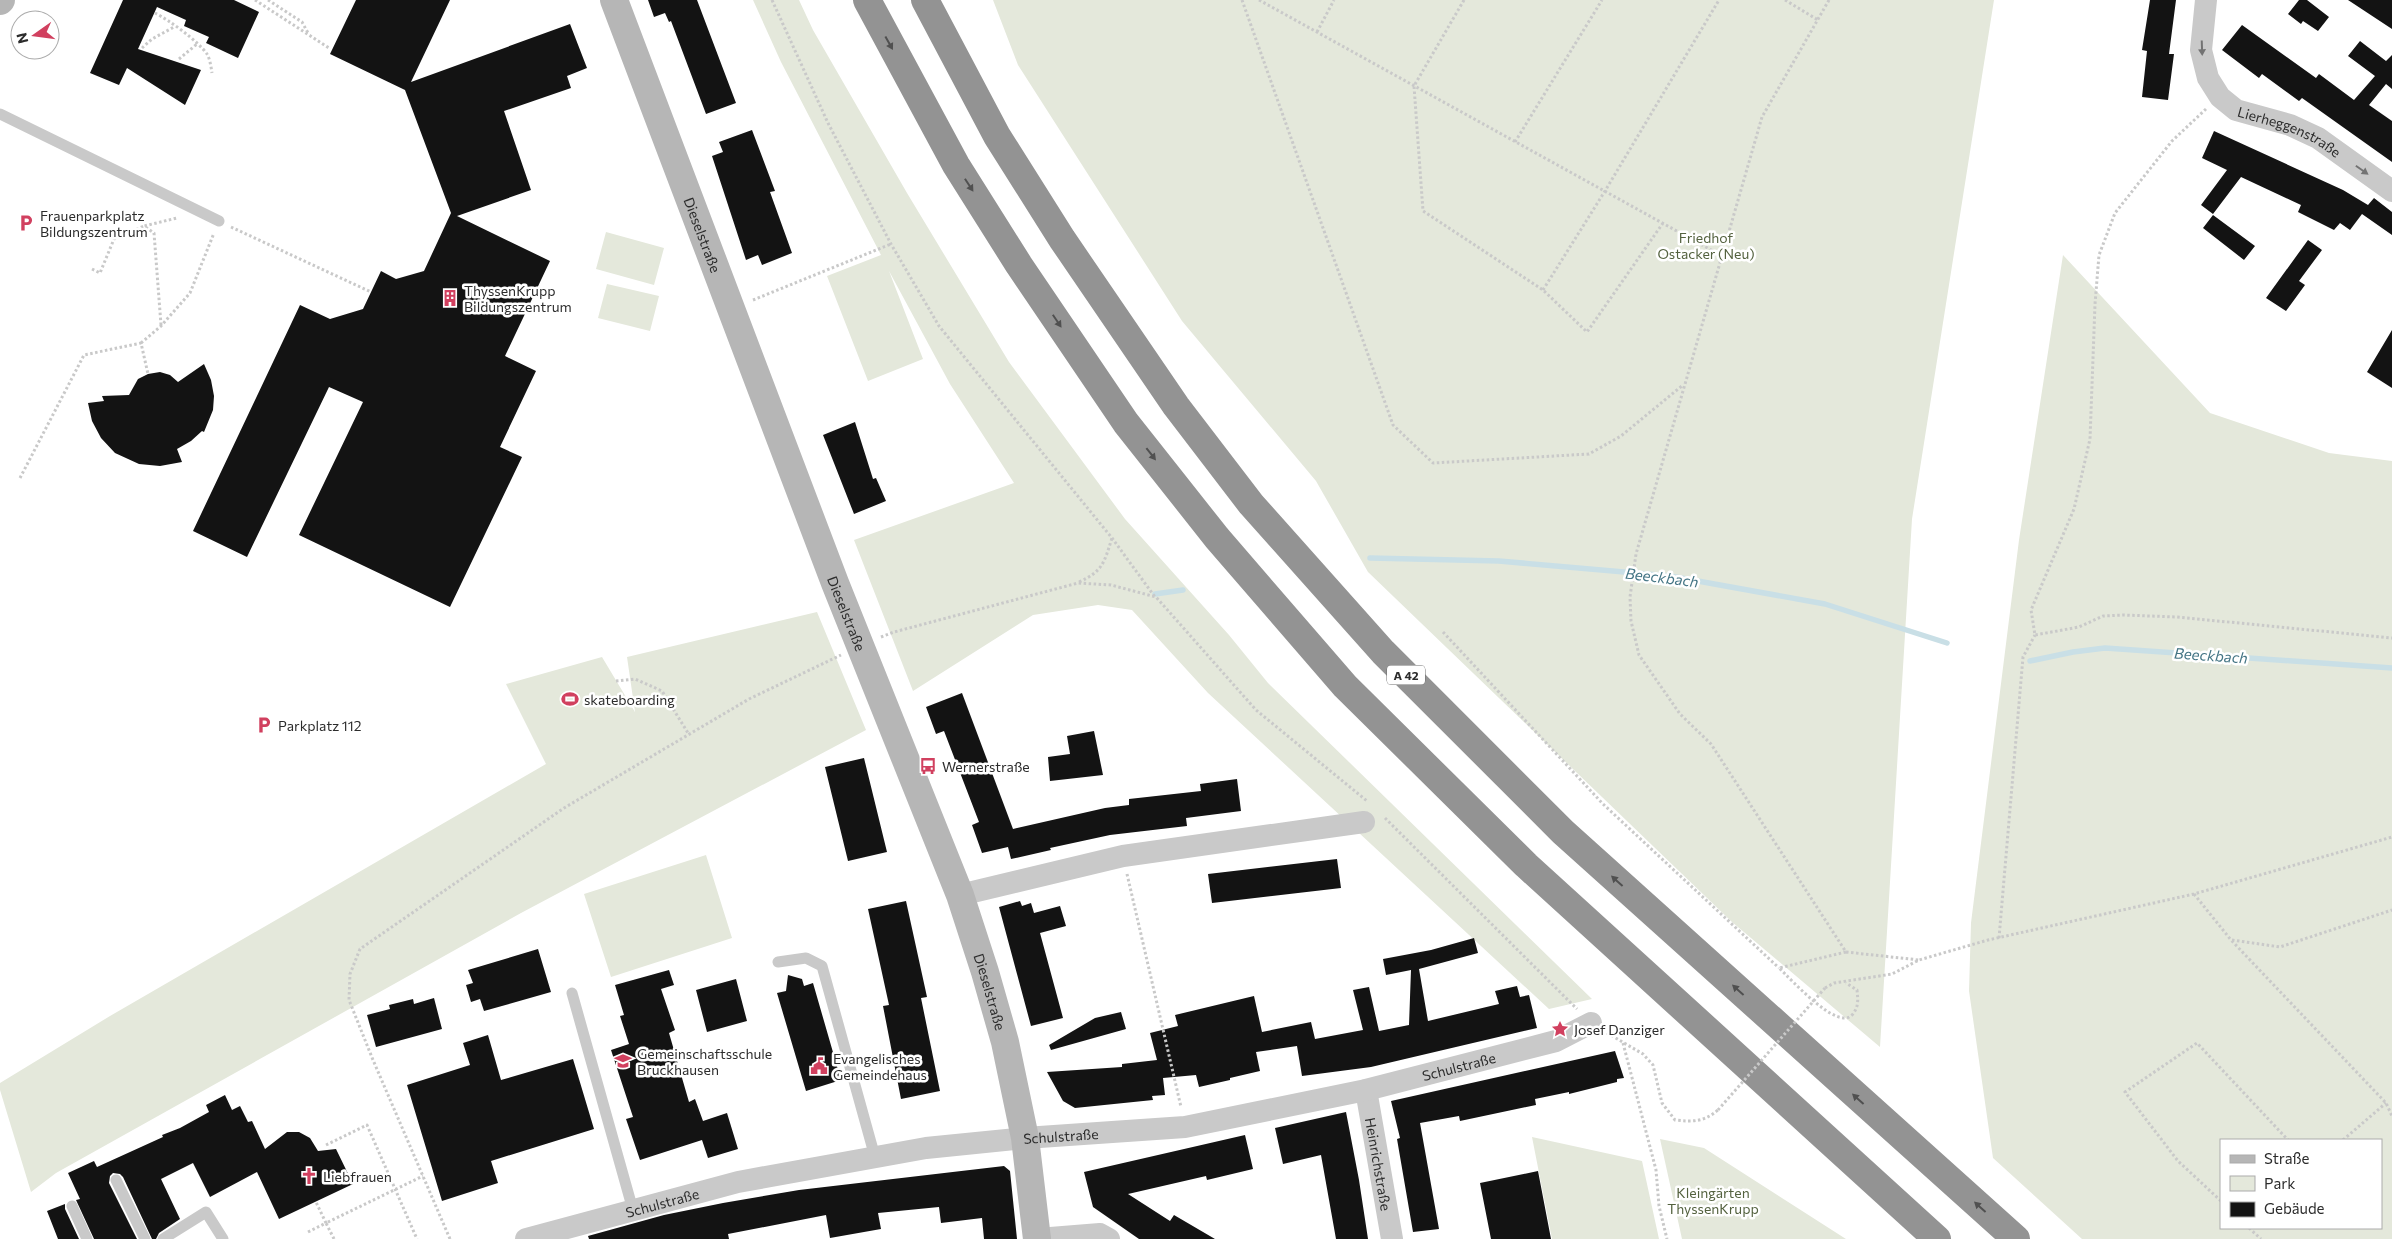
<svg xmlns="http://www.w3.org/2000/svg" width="2392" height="1239" viewBox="0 0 2392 1239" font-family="Commissioner,sans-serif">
<rect width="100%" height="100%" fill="#fff"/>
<path fill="#e4e8db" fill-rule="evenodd" d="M753,0H799L813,30L907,193L1009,362L1125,519L1229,635L1268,683L1592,999L1549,1009L1208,693L1132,610L1098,605L1033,615L913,691L854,540L1014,483L950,384L889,271L923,359L868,381L827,276L881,255L781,62Z
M993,0H1994L1912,519L1880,1047L1732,922L1368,572L1316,481L1182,321L1018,65Z
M606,232L664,248L654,285L596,269Z
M2063,255L2210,413L2329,453L2392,461V1239H2082L1993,1158L1969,991L1971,923L2019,540ZM2221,1140H2381V1228H2221Z
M607,284L659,296L650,331L598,318Z
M817,612L866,730L521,913L56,1173L31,1192L0,1090V1083L110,1016L546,764L506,684L602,657L635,712L627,657Z
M706,855L732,938L611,977L584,894Z
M1532,1137L1642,1161L1659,1239H1552Z
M1660,1139L1704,1148L1846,1239H1682Z"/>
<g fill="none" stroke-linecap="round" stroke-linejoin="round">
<path stroke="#c9dfe6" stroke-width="5.5" d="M1370,558L1499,561L1670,576L1825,604L1947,643
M1155,594L1183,590
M2030,661L2073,652L2105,648L2392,668"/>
</g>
<path fill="#131313" d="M123,0H234L259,12L238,58L206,43L209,37L184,26L186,20L157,7L138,49L201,70L185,105L127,68L119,85L90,73Z
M356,0H450L411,82L570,24L587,68L567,76L571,88L504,111L531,190L457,216L550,261L505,356L536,371L500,447L522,457L450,607L299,535L363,402L329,387L247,557L193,531L300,305L330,319L363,309L381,271L396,279L424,271L451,213L405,90L330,54Z
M648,0H697L736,103L706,114L671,21L669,22L665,13L654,17Z
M2150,0H2176L2169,54H2174L2168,100L2142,97L2147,51L2142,50Z
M2299,0H2307L2329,17L2318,31L2303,21L2301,24L2288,14Z
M2348,0H2392V29Z
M2242,25L2316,78L2319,74L2354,100L2375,76L2348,56L2360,41L2386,61L2392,55V89L2386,84L2369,105L2392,121V162L2302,98L2299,101L2262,74L2259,78L2222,50Z
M752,130L775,191L770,192L792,253L762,265L758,255L746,260L712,156L723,152L719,142Z
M2214,131L2343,190L2368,205L2374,198L2392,212V235L2362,214L2350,230L2340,223L2334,230L2298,212L2301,205L2241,177L2213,214L2201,205L2227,170L2202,158Z
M2213,215L2255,246L2244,260L2203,228Z
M2308,240L2322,250L2299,281L2305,285L2286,311L2266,298Z
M2392,330V388L2367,372Z
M204,364L211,380L214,396L213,410L204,432L202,431L191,441L177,449L182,462L160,466L139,464L115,453L101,438L92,421L88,403L104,401L102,396L129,395L138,379L148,374L160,372L170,375L178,382Z
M855,422L873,479L876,478L886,501L854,514L823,435Z
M962,693L1013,829L1105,808L1129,805V799L1201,791L1200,784L1237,779L1241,811L1186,818L1187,826L1110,835L1050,848L1051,850L1011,859L1008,847L982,853L972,825L979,822L944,731L936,734L926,707Z
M1094,731L1103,775L1050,781L1048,757L1070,754L1067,736Z
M864,758L887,852L848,861L825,767Z
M1337,859L1341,888L1212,903L1208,874Z
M906,901L927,997L921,998L940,1091L901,1099L883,1006L889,1005L868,909Z
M1020,901L1022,906L1031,903L1034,913L1060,906L1066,926L1040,933L1063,1018L1031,1026L999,907Z
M1474,938L1478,953L1419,969L1428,1021L1499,1004L1495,991L1517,986L1520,997L1529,995L1537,1028L1371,1067L1302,1076L1297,1046L1256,1052L1260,1071L1230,1078V1080L1199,1087L1196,1075L1163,1078L1165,1095L1152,1096L1153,1100L1075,1108L1063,1101L1047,1072L1122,1067V1064L1157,1060L1150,1033L1178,1026L1175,1015L1254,996L1262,1032L1311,1022L1315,1039L1363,1030L1353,990L1369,987L1379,1031L1409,1025L1411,970L1386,975L1383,959L1431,950Z
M538,949L551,992L484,1011L480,999L471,1002L466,985L473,983L468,970Z
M669,970L674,985L661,989L675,1030L669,1033L689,1102L695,1099L703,1121L727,1113L738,1149L708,1158L702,1140L640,1160L626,1119L633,1117L611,1050L629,1044L620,1016L624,1015L615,985Z
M788,975L802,979L804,986L813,983L841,1080L806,1091L777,993L786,991Z
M736,979L747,1021L707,1032L696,990Z
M434,998L442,1029L376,1047L367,1015L390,1009L389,1005L413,999L414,1004Z
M1121,1012L1126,1029L1051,1050L1049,1045L1095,1018Z
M488,1035L501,1080L573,1059L594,1129L491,1161L498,1183L442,1201L407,1085L470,1065L463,1043Z
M1615,1051L1624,1078L1617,1079V1082L1569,1094V1092L1535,1099L1536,1105L1460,1121L1459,1116L1420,1123L1439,1229L1413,1232L1397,1139L1400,1138L1391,1101Z
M225,1095L232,1110L240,1106L248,1122L252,1121L265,1149L287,1132H299L310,1138L318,1151L336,1149L353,1184L279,1219L257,1172L210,1197L193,1163L161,1179L180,1219L159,1233L156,1239H152L123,1177L120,1174L113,1173L110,1176L109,1183L137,1239H94L76,1200L80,1199L68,1173L94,1161L97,1167L163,1137L162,1135L180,1128L209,1112L206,1105Z
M1346,1112L1359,1180L1368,1239H1336L1321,1155L1283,1164L1275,1128Z
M1245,1135L1253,1169L1207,1180L1206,1176L1128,1194L1170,1221L1174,1215L1215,1239H1139L1093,1207L1084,1172Z
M1004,1166L1010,1171L1017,1239H984L982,1218L941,1223L939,1207L878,1213L881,1229L830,1238L826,1215L728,1234L729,1239H589L588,1236L664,1215L723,1203L799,1190Z
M1538,1171L1551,1239H1491L1480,1183Z
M65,1204V1209L79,1239H58L47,1211Z"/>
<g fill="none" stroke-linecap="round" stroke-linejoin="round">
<path stroke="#c9c9c9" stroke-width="3" stroke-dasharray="2.5 2.5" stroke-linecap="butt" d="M255,0L329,48
M268,0L302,22L308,33
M772,0L828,123L891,244L939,326L1112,538L1155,597
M1242,0L1393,425L1433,463L1589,454L1621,436L1683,385
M1259,0L1722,256
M1464,0L1414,86L1423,211L1543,290L1587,332L1663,223
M1785,0L1818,20
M1829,0L1762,117L1636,554L1630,597L1631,621L1639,655L1680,714L1711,744L1846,952L1919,960
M155,13C169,20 198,41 207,54C210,59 211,67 212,73
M1317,32L1334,0
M142,48L152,39L174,27
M179,59L197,44
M2206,109L2172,141L2115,213L2099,255L2095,304L2090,439L2074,509L2031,610L2035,635L2079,627L2103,616L2123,615L2177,617L2392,638
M1515,142L1602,0
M231,227L371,292
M92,269L100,273L114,239L144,226
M1543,290L1605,191L1719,0
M753,300L891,244
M161,325L154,233L144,226L177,218
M141,343L161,326L190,293L214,233
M20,478L84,355L141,343L148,374
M1079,582C1103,571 1104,563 1112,538
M1443,632L1603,804L1779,968
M881,637L894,632L1078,583L1111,585L1156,597L1256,710L1367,801
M616,681L635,679L662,691L688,733
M1385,818L1577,1009
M1127,874L1181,1107
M2194,894L2231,940L2386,1103L2392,1116
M1999,938L2023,657L2035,635
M2232,940L2280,947L2392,910
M1846,952L1779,968C1791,979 1837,1031 1852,1015C1859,1007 1858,1000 1857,990L1846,983
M1825,988L1834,983L1892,974L1919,960L1988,940L2194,894L2392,837
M1607,1033L1643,1054L1653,1065L1662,1103L1675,1120C1693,1122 1704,1122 1718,1110
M1623,1043L1656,1170L1659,1206L1667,1239
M2343,1140L2386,1103
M326,1145L367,1125L417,1239
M2221,1201L2178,1161L2125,1092L2197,1043L2288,1140
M2249,1228L2261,1239
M308,1232L326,1223L316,1202
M334,1239L326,1223L423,1176
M450,1239L373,1060L349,1000L350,974L360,949L564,808L749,699L841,655"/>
<path stroke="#c9c9c9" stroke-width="11" d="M0,114L219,221
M778,962L806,958L822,966L875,1157
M572,993L633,1210
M116,1180L145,1239
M72,1206L87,1239
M163,1239L206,1212L223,1239"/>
<g stroke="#c9c9c9" stroke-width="22">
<path id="s1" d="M2206,0L2201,50L2208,78L2220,97L2236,110L2290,125L2318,138L2392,191"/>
<path d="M960,895L1123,856L1364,822"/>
<path id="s2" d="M1366,1090L1392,1239"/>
<path id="s3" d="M526,1239L738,1182L926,1148L1025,1138L1185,1127L1366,1090L1556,1041L1591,1023"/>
<path d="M1038,1239L1100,1234L1109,1239"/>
</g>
<g stroke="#b6b6b6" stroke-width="28">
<path id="s4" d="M614,0L835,583L960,895L985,972L1005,1042L1025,1138L1037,1239"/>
<path d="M0,1L1,0"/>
</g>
<path stroke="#939393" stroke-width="28" d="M867,0L956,165L1019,265L1126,423L1217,538L1345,686L1526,865L1937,1239
M925,0L997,136L1062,239L1176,406L1251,504L1383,652L1563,832L2016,1239"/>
<path stroke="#c9c9c9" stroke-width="3" stroke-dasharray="2.5 2.5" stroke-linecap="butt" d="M1718,1110L1825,988"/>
</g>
<defs><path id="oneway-solid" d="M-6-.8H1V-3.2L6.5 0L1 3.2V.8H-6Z" transform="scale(1.25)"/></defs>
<g fill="#505050">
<use href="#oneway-solid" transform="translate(889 43) rotate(61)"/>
<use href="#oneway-solid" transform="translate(969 185) rotate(57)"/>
<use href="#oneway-solid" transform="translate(1057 321) rotate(56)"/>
<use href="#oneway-solid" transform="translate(1151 454) rotate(52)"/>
<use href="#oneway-solid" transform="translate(1617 881) rotate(-138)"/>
<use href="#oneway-solid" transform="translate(1738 990) rotate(-138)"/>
<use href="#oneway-solid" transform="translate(1858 1099) rotate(-138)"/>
<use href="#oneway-solid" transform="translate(1980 1207) rotate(-138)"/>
</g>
<g fill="#737373">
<use href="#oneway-solid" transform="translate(2202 48) rotate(88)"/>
<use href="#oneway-solid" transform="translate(2362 170) rotate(35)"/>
</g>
<defs>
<g id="parking-bare" transform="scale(1.35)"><path d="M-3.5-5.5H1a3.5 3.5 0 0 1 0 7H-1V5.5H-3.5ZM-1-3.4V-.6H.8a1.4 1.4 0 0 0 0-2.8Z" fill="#d1405f" stroke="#fff" stroke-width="2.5" paint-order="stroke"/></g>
<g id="building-bare" transform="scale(1.35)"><path d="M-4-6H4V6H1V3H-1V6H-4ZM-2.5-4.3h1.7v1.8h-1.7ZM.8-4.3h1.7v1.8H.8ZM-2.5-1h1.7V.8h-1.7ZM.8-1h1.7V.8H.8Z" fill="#d1405f" stroke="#fff" stroke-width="2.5" paint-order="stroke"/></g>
<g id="stadium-bare" transform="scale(1.35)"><path d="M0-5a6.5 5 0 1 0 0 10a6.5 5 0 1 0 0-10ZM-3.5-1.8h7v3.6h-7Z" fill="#d1405f" stroke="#fff" stroke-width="2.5" paint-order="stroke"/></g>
<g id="bus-bare" transform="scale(1.35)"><path d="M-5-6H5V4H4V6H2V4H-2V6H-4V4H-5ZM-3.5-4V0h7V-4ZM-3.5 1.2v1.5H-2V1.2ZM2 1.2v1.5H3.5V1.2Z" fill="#d1405f" stroke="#fff" stroke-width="2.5" paint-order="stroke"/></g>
<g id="sight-bare" transform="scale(1.35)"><path d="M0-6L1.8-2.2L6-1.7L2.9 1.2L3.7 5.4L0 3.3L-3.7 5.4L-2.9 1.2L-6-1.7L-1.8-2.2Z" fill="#d1405f" stroke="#fff" stroke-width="2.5" paint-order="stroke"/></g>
<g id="school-bare" transform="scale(1.35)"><path d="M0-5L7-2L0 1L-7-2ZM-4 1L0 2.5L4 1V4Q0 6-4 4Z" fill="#d1405f" stroke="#fff" stroke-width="2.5" paint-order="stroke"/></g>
<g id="civic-bare" transform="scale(1.35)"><path d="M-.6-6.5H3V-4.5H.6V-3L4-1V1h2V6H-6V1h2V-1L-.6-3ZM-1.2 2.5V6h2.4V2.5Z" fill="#d1405f" stroke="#fff" stroke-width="2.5" paint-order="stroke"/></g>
<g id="church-bare" transform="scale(1.35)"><path d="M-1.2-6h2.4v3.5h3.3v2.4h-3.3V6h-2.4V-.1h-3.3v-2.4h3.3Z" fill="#d1405f" stroke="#fff" stroke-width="2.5" paint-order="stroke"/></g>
</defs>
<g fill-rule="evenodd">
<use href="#parking-bare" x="26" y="223"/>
<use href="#building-bare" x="450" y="298"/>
<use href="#stadium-bare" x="570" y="699"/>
<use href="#parking-bare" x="264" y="725"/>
<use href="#bus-bare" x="928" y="766"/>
<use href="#sight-bare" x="1560" y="1029"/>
<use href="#school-bare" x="623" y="1061"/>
<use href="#civic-bare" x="819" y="1066"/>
<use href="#church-bare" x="309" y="1176"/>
</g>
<g text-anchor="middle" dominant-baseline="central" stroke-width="5" stroke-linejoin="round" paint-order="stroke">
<rect fill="#fff" stroke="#6b6b6b" stroke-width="1" x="1387" y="665.5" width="38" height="19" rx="4"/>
<g font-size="12" font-weight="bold" fill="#2c2c2c">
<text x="1406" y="675">A 42</text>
</g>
<g font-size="14" fill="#2c2c2c" stroke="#fff">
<text stroke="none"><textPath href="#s1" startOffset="180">Lierheggenstraße</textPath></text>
<text stroke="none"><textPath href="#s4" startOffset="251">Dieselstraße</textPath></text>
<text stroke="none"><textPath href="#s4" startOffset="656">Dieselstraße</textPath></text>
<text stroke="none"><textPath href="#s4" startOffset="1061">Dieselstraße</textPath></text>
<text stroke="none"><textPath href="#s3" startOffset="951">Schulstraße</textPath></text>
<text stroke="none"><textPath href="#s3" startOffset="546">Schulstraße</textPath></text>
<text stroke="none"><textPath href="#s2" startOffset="75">Heinrichstraße</textPath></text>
<text stroke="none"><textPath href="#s3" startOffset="141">Schulstraße</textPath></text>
</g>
<g font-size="14" fill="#2c2c2c" stroke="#fff" text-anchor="start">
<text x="40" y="215">Frauenparkplatz<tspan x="40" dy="16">Bildungszentrum</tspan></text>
<text x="464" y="290">ThyssenKrupp<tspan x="464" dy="16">Bildungszentrum</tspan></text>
<text x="584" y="699">skateboarding</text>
<text x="278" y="725">Parkplatz 112</text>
<text x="942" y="766">Wernerstraße</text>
<text x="1574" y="1029">Josef Danziger</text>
<text x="637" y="1053">Gemeinschaftsschule<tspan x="637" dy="16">Bruckhausen</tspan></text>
<text x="833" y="1058">Evangelisches<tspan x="833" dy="16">Gemeindehaus</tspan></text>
<text x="323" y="1176">Liebfrauen</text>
</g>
<g font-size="14" fill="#54623f" stroke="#fff">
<text x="1706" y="237">Friedhof<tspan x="1706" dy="16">Ostacker (Neu)</tspan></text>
<text x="1713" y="1192">Kleingärten<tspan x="1713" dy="16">ThyssenKrupp</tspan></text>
</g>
<g font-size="15" font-style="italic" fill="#447585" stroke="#fff">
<text transform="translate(1662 577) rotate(7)">Beeckbach</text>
<text transform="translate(2211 655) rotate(4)">Beeckbach</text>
</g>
</g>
<rect x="2220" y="1139" width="162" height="90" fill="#ffffff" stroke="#ababab"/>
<rect x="2230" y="1155" width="25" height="8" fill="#b6b6b6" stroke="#ababab"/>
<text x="2264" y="1164" font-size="15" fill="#2c2c2c">Straße</text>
<rect x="2230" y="1176" width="25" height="15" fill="#e4e8db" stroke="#ababab"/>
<text x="2264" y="1189" font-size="15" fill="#2c2c2c">Park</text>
<rect x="2230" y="1202" width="25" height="15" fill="#131313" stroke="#ababab"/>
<text x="2264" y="1214" font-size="15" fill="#2c2c2c">Gebäude</text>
<g transform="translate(35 35) rotate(256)"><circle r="24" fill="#ffffff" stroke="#ababab"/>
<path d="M0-4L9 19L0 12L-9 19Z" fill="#d1405f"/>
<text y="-8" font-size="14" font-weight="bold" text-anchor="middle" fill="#2c2c2c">N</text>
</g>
</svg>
